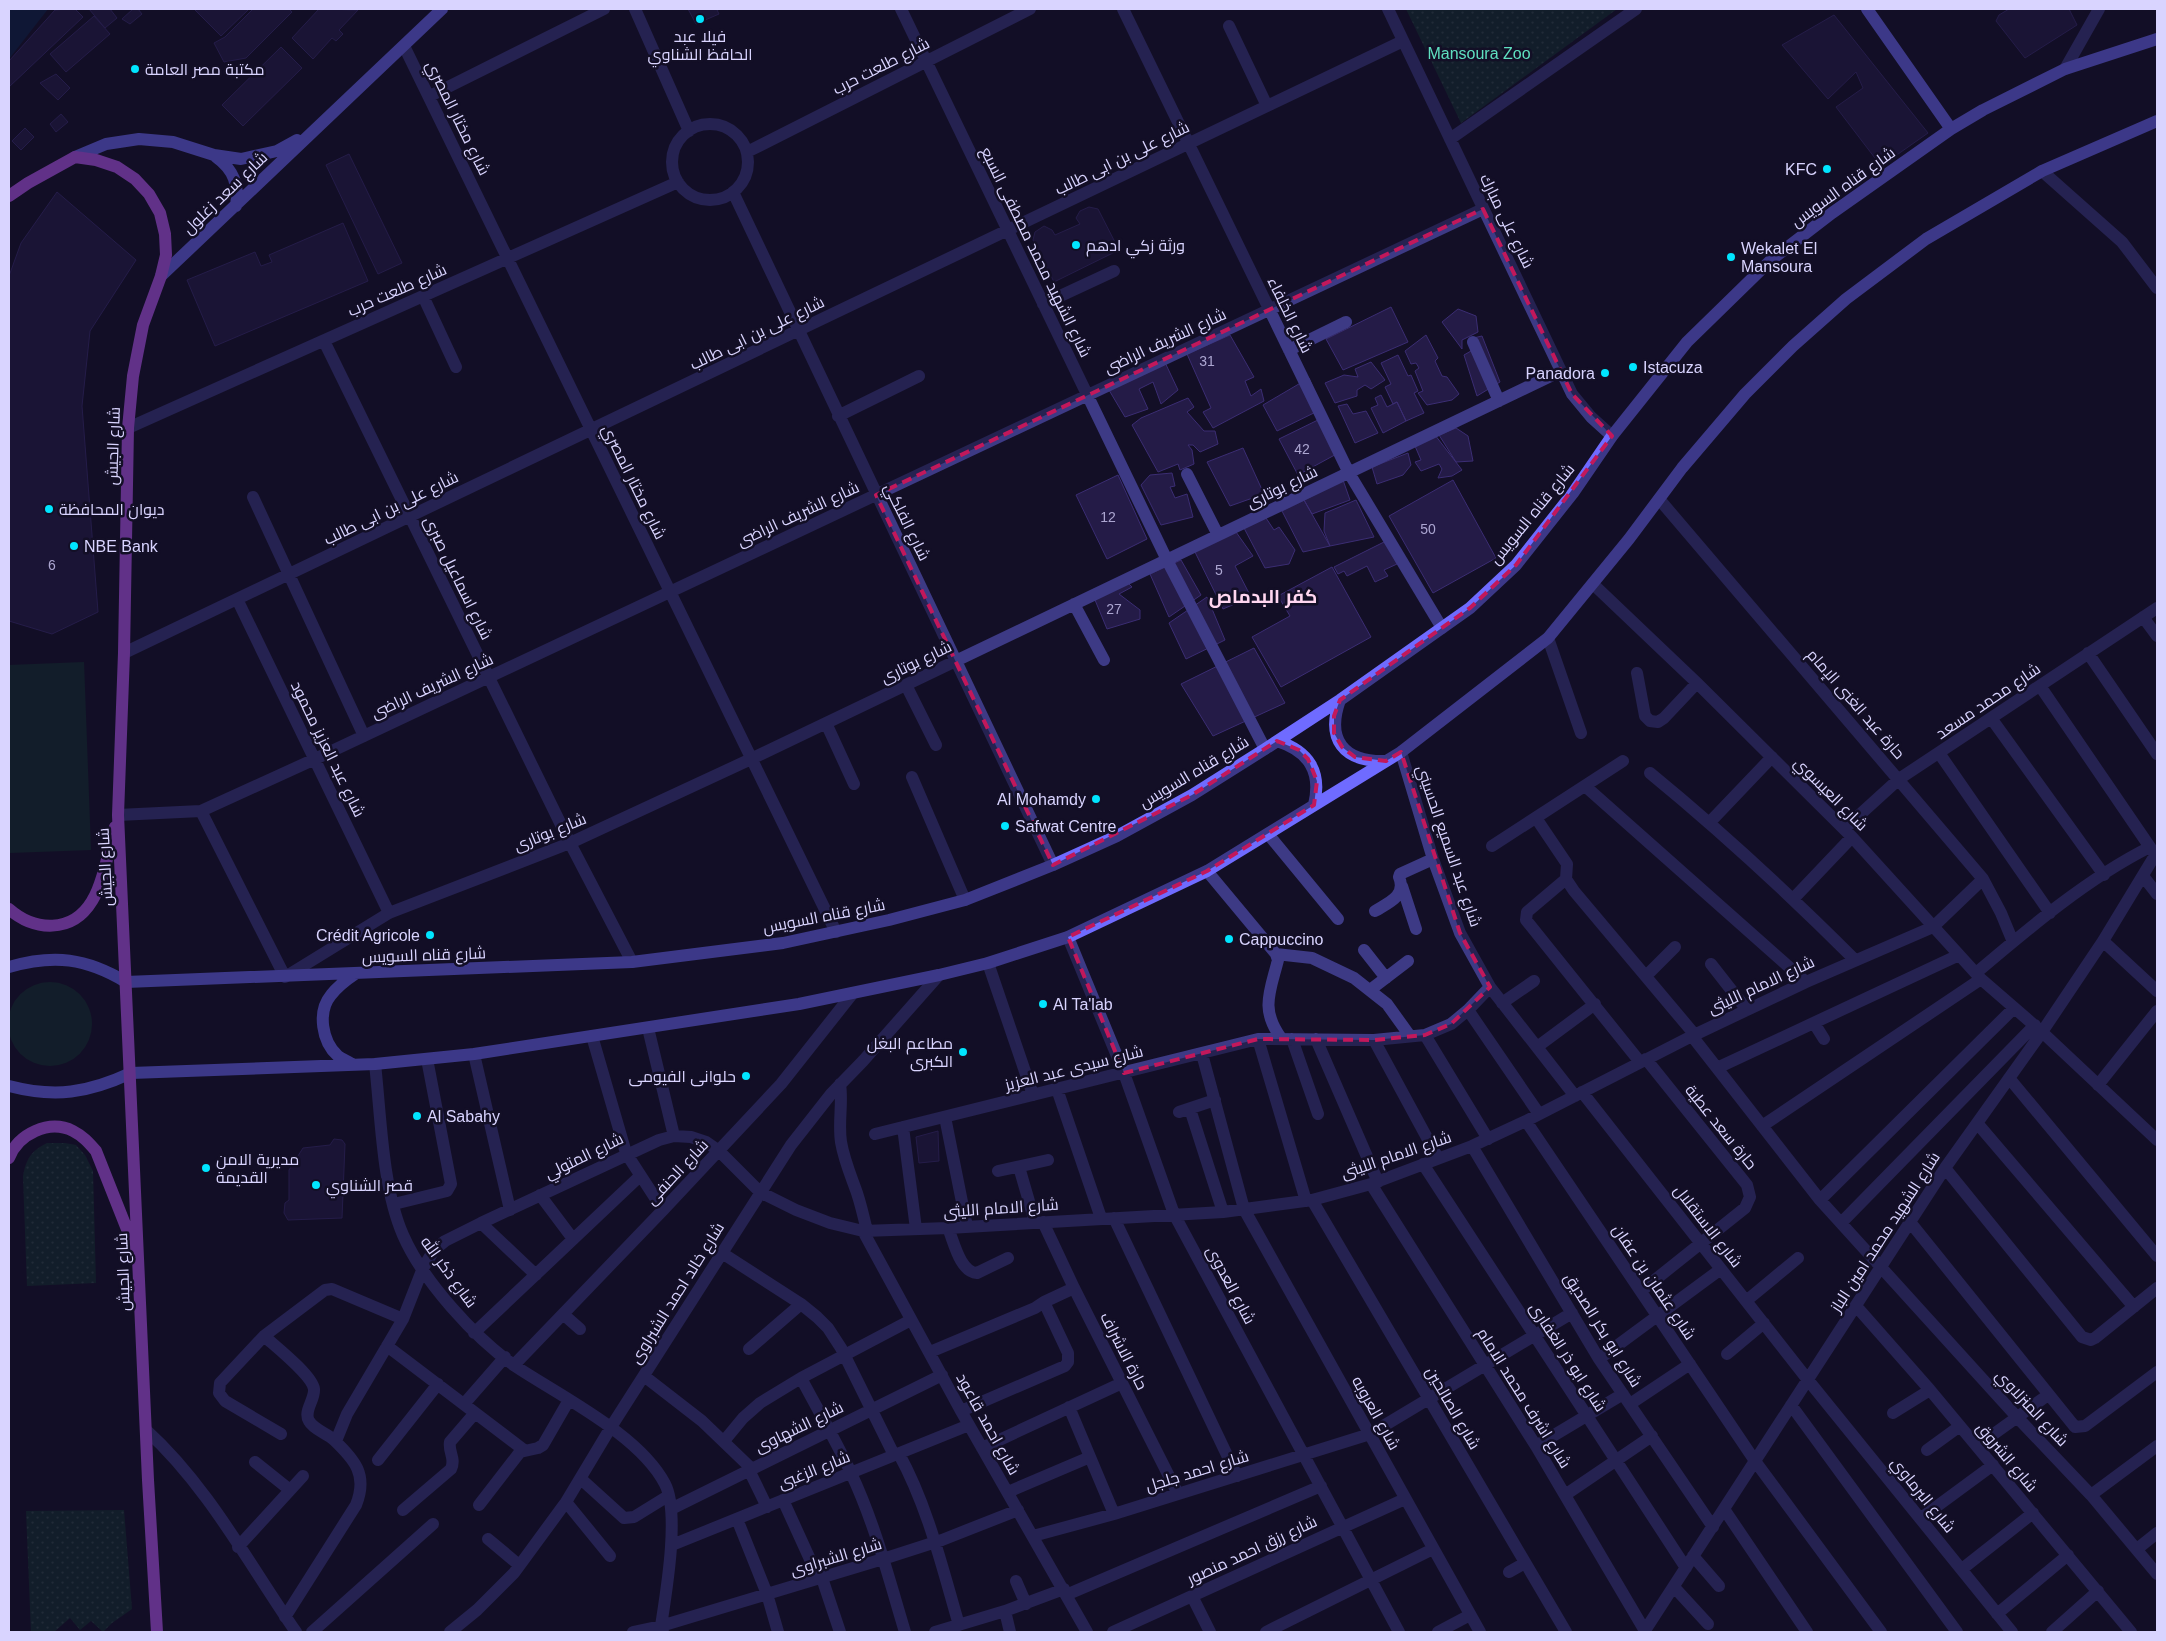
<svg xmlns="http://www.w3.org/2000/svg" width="2166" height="1641" viewBox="0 0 2166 1641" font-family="Helvetica,Cairo,sans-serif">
<defs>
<pattern id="park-dots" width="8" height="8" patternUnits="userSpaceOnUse" patternTransform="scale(1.25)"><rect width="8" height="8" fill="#12302f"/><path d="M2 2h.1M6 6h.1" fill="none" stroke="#344d4e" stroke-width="1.8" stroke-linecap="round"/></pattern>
</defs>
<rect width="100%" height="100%" fill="#130f26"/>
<path fill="#12302f" d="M84,662L91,850L9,853V665Z
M8 1024a42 42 0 1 1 84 0a42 42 0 1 1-84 0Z"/>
<path fill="url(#park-dots)" d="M1406,9H1617L1461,123Z
M47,1143H65L76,1145L85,1155L93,1171L96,1283L27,1286L23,1177C26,1159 31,1151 47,1143Z
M124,1510L132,1609L112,1623L103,1632L91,1621L80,1630L70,1618L54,1632H31L26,1511Z"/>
<path fill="#0c2248" d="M9,9H48L9,59Z"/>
<path fill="#241b47" stroke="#3b2d73" d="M67,9H75L83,17L9,87V61L55,10Z
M89,9H110L117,18L105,28Z
M133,9H138L142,14L130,24L122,19Z
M194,9H249L221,36Z
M253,9H289L292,12L246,58L224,62L214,43L225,37Z
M319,9L358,10L339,30L343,34L336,41L332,38L313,59L292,38Z
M688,9H721L717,10L719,14L696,24Z
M2009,9H2069L2077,25L2025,58L1996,21L1999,15Z
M1834,15L1928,133L1881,166L1836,107L1863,88L1856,72L1828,99L1782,45Z
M94,16L110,34L66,72L50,54Z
M281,47L302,68L243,126L222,105Z
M56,74L70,88L58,100L40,83Z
M61,114L68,122L56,132L50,124Z
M25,128L34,137L21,150L12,141Z
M349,154L402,263L378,274L326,165Z
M57,192L136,260L90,331L82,406L98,612L52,634L9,621V276L21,243Z
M1089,207L1098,209L1119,250L1054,282L1033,240L1035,232L1044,226L1052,230L1055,235L1080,224L1076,218L1080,211Z
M343,223L368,281L215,346L187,280L255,252L261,266L272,262L269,255Z
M1391,307L1408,342L1343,370L1326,339Z
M1458,309L1476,316L1478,332L1462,340V349L1442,322Z
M1230,335L1254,377L1245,381L1251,396L1261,389L1264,401L1213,428L1203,412L1211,408L1187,354Z
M1426,335L1438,358L1435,361L1442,376L1447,377L1459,394L1452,400L1427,405L1418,393L1423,391L1415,371L1419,368L1416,363L1411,364L1405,351Z
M1482,336L1500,382L1477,396L1464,355L1471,351L1469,339Z
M1398,355L1408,376L1411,375L1418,391L1414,393L1424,413L1406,421L1397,402L1393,404L1385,387L1391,384L1381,363Z
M1162,356L1178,390L1161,404L1153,382L1139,389L1148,409L1125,417L1106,385Z
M1371,362L1385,380L1371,389L1365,385L1357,390V396L1335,403L1325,383L1344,375L1358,377L1355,369Z
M1309,378L1322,409L1277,431L1263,405Z
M1381,395L1387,407L1397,402L1406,421L1383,433L1371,408L1378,405L1375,398Z
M1188,398L1194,407L1187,412L1204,431H1215L1218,444L1200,452L1193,445H1188L1192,450L1194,464L1180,470L1178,464L1158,472L1132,425L1141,418Z
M1347,404L1353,414L1366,411L1378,433L1355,443L1338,406Z
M1322,418L1342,451L1298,475L1279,439Z
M1456,428L1468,436L1473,461L1456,462L1439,435Z
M1435,435L1462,470L1452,476L1438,478L1442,469L1439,464L1421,471L1415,462L1421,460L1415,446Z
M1243,448L1264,494L1230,506L1207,462Z
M1408,453L1411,465L1403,475L1377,484L1372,467Z
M1172,473L1175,486L1170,487L1175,498L1187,494L1193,517L1161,525L1141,485L1150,475Z
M1118,475L1147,539L1107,559L1076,495Z
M1343,480L1350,500L1312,514L1304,500Z
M1453,480L1496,558L1433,593L1389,516Z
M1304,500L1330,546L1303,552L1282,511Z
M1356,500L1374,537L1330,546L1324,531L1325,513Z
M1266,518L1274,530L1279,527L1295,550L1289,564L1265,568L1244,528Z
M1236,532L1253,556L1235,566L1251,597L1223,609L1194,550Z
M1386,541L1397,564L1384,570L1388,576L1375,582L1367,566L1347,576L1344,571L1338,574L1334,567Z
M1181,560L1201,595L1169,617L1150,574Z
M1332,567L1371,637L1281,687L1252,637L1290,616L1278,596Z
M1125,580L1132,587L1119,594L1140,610V619L1107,629L1095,600Z
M1207,597L1225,640L1186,659L1169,623Z
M1254,648L1285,703L1213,736L1181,684Z
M938,1131L939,1161L919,1163L916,1137Z
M334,1139L342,1140L345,1144L342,1218L288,1220L284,1213L285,1203L289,1200V1170L303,1148L330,1145Z"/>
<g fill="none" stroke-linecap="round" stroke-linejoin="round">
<path stroke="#3d3a85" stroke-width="12" d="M635,9L689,131
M901,9L1167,560L1265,749
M1123,9L1349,473L1442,628
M1388,9L1572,394L1591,417L1612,436
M1229,26L1267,106
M404,46L836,932
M2065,69L2099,9
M430,96L604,9
M672 162a38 38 0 1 1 76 0a38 38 0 1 1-76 0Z
M1450,139L1636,9
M747,152L1030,9
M2042,171L2122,242L2157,288
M733,192L1053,865
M423,296L456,367
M1043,304L1114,271
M324,341L570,843L632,962
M1473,342L1499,401
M1289,350L1346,322
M838,416L919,376
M128,428L678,182
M1187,474L1218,535
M253,497L364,736
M1659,499L1983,879L2001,913L2013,942
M1593,584L1697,683L1852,837L1981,979L2042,1032L2157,1140
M237,599L389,913
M1074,604L1104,660
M2143,617L2157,636
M1548,638L1581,733
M124,653L1403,41
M2088,653L2157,754
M1637,673L1645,716L1650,721L1658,722L1664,718L1697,683
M906,685L936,745
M2040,686L2154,853
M1991,718L2104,875
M826,723L854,784
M1401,752L1433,859L1460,933L1490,987L1575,1096
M1939,753L2050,913
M1650,773C1722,832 1789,894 1855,960
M912,777L965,900
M1585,786L1806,982
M201,811L285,977L389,913L570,843L751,759L1561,371
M118,815L201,811L315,759L1483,209
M1536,818L1567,864L1566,879L1574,891L1695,1035
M1710,822L1772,757
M1844,829L1899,779L2157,608
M1268,834L1338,919
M1492,846L1623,761
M1207,871L1276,954L1278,960C1270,992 1260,1009 1281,1038
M2143,876L2157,894
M1566,879L1527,912L1526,920L1640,1062
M1402,886L1416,929
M1794,898L1852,837
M1375,911C1388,903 1407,896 1399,877L1400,874L1433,859
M1068,937L1124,1073L1174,1214L1399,1632
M2103,941L2157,991
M1364,950L1386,978
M1276,954L1312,958L1354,978L1387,1004L1410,1036
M988,963L1033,1095
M1711,964L1747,1010
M1976,973C2029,928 2088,878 2150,847
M1646,976L1675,947
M1370,990L1408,961
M1502,1003L1534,981
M1468,1010L1539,1114
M1814,1023L1824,1039
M648,1028L674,1136
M1425,1035L1488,1139
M592,1036L626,1153L663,1210
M1692,1036L1820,1200L2016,1416L2091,1495L2157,1574
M1258,1039L1306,1201
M1292,1039L1318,1114
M1316,1039L1378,1182
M1374,1040L1438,1158
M1537,1047L1595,1004
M474,1054L510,1210
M1202,1054L1244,1209L1480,1632
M375,1064C381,1116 382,1187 403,1235C423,1281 475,1338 515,1366C560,1396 640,1435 665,1484C680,1513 666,1593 661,1626L663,1632
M1717,1068L1959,955
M2009,1078L2157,1256
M840,1084C843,1103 838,1122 841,1142C844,1160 851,1176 857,1193C861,1205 864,1218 867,1231
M2098,1085L2157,1011
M1057,1089L1101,1218
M1582,1092L1808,1380L2012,1632
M1190,1109L1223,1212
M1179,1112L1215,1100
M945,1117L967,1227
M1526,1121L1755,1461L1881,1632
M1977,1123L2134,1307
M1762,1126L1981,979
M903,1127L916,1229
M875,1134L1258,1039L1374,1040L1425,1035L1451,1024L1468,1010L1490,987
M1472,1146L1599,1359L1713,1527
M1423,1164L1686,1568
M1019,1167L1035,1222
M1945,1168L2082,1337L2091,1340L2095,1338L2157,1288
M998,1171L1048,1160
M1371,1184L1536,1446L1645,1631
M540,1195L573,1239
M1312,1200L1566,1632
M1820,1200L2014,1008
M394,1204L447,1191L451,1184L427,1059
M1114,1218L1237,1476
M1043,1222L1074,1288L1178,1494
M1910,1222L2075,1427L2085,1426L2157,1372
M481,1223L536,1275
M1841,1223L2035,1025
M948,1228C954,1242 960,1272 977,1273L1008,1258
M863,1231L961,1411L1087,1632
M722,1253L801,1304L817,1317L828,1328L841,1348L894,1455
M1641,1291L1745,1208L1750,1197L1747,1185L1646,1059
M1746,1301L1798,1258
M1856,1306L1930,1390L2131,1632
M563,1314L580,1329
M474,1333L640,1176
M264,1336C275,1346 312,1375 314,1389C315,1400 303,1411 309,1421C314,1430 327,1433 334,1440C355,1460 368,1475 356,1505L285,1617
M387,1346L524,1450
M749,1349L801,1304
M930,1352L1035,1308L1044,1302
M1727,1354L1764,1323
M1599,1359L1721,1269
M514,1365L663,1210L781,1084L853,993
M644,1376L702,1421L752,1469
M801,1378C818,1410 836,1441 851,1473C875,1524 889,1579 905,1632
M464,1404L505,1357
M1630,1404L1690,1364
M1791,1405L1957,1632
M1069,1407L1114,1514
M961,1411L1065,1366L1068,1362V1353L1044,1302L1074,1288
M1893,1413L1930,1390
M146,1430C207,1485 249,1564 296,1632
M281,1434L225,1401L219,1393L220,1383L264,1336L325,1290L332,1289L403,1319
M336,1441L347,1414L403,1319L423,1268L434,1250L445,1241L481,1223L659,1140L674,1136L691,1137L706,1142L719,1151L760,1192L796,1210L830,1223L863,1231L948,1228L1223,1212L1312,1200L1371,1184L1472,1146L1526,1121L1692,1036L1806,982L1933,927L1983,879
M724,1441L743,1418L760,1403L801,1378L911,1320
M1536,1446L1623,1394
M1977,1446L2048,1395
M982,1448L1122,1383
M1927,1450L1960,1426
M899,1454C928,1507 942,1567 959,1625
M378,1460L438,1384
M255,1462L290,1490
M749,1470L767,1507
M581,1479L624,1518L634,1517L668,1496
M1008,1492L1090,1457
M1565,1495L1652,1436
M2091,1495L2157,1446
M783,1500L819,1579
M566,1502L610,1556
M479,1505L520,1452L538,1448L543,1445L569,1400
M671,1509L942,1375
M1724,1509L1807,1632
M403,1510L451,1469C456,1458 448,1452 450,1442L475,1413
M1921,1518L1993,1465
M737,1519L767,1594L778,1632
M1033,1536L1114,1514L1370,1434L1572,1313
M488,1539L519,1565
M672,1545L969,1425
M238,1547L303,1476
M2137,1549L2157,1533
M1693,1556L1719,1586
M1962,1569L2033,1513
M1509,1572L1525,1563
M822,1578L840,1632
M1016,1581L1026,1604
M1674,1587L1708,1624
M1066,1595L1321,1486
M1192,1596L1210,1632
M1005,1611L1010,1632
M1997,1614L2068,1555
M312,1632L433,1524
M450,1632L477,1610L514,1573L566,1502L611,1427L791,1145L831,1094L863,1061L939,975
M633,1632L661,1626L883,1559L942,1540L1018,1510
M935,1632L1005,1611L1064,1589
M1113,1632L1405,1499
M1266,1632L1433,1549
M1438,1632L1470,1615
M1644,1632L1945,1168L2042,1032L2103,941L2157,852
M2052,1632L2098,1591"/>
<path stroke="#6f6bff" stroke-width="12" d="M1867,9L1951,129
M75,157L106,144L139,139L173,142L214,155L241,159L277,151L297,140
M216,157C234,170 239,185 236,206
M161,276L442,9
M1340,700C1326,739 1343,762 1385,761
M1277,741C1309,751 1322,772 1314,805
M9,967C54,954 86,958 126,982L632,962L783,943L889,920L965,900L1053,865L1117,836L1192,795L1265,749L1340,700L1470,608L1516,565L1573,493L1612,436L1687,342L1771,260L1832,213L1951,129L1983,110L2065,69L2157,39
M352,1064C348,1061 342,1059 338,1056C322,1042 317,1012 331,995C338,986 346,980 355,974
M9,1086C55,1098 88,1093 131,1073L375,1064L474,1054L799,1004L939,975L988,963L1068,937L1207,871L1401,752L1548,638L1629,539L1682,468L1745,394L1793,346L1846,299L1926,239L2042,171L2157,121"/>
<path stroke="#c25bff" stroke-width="12" d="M9,196L28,183L75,157L96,160L117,167L135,179L149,194L160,213L165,234L166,255L161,276L143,325L133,376L128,428L124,653L118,815L148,1480L157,1632
M9,909C34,931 72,934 92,901C103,884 109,848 115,827
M9,1158C18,1134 49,1119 73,1131C83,1136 89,1143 96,1151L136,1252"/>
</g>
<path d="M0 0H2166V1641H0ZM1483,209L1572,394L1612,436L1516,565L1470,608L1340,700L1334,716V733L1342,747L1355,757L1386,761L1401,752L1460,933L1490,987L1451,1024L1425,1035L1374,1040L1258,1039L1124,1073L1068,937L1207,871L1314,805L1317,781L1308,759L1299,750L1277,741L1192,795L1053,865L876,495Z" fill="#130f26" fill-opacity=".55" fill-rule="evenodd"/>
<path fill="none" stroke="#c2185b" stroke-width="4" stroke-dasharray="10 6" stroke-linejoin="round" d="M1483,209L1572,394L1612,436L1516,565L1470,608L1340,700L1334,716V733L1342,747L1355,757L1386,761L1401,752L1460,933L1490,987L1451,1024L1425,1035L1374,1040L1258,1039L1124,1073L1068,937L1207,871L1314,805L1317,781L1308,759L1299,750L1277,741L1192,795L1053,865L876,495Z"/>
<g fill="#00e5ff" stroke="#130f26" stroke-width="2">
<circle cx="700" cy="19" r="5"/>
<circle cx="135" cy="69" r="5"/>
<circle cx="1827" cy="169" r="5"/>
<circle cx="1076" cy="245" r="5"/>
<circle cx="1731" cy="257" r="5"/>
<circle cx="1633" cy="367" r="5"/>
<circle cx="1605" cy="373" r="5"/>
<circle cx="49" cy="509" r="5"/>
<circle cx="74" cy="546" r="5"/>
<circle cx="1096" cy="799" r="5"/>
<circle cx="1005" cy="826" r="5"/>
<circle cx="430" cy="935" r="5"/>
<circle cx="1229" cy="939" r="5"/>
<circle cx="1043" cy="1004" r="5"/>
<circle cx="963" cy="1052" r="5"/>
<circle cx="746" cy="1076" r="5"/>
<circle cx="417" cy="1116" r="5"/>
<circle cx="206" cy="1168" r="5"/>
<circle cx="316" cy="1185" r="5"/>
</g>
<g text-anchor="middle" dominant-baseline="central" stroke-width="5" stroke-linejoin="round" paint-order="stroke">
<g font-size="14" fill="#aca6d1">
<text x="1207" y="361">31</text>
<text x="1302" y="449">42</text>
<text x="1108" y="517">12</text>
<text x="1428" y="529">50</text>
<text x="52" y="565">6</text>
<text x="1219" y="570">5</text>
<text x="1114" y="609">27</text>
</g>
<g font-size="16" fill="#d9d4ff" stroke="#130f26" text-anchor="start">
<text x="700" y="36" text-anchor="middle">فيلا عبد<tspan x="700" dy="18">الحافظ الشناوي</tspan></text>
<text x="145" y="69">مكتبة مصر العامة</text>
<text x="1817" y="169" text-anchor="end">KFC</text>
<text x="1086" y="245">ورثة زكي ادهم</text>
<text x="1741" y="248">Wekalet El<tspan x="1741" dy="18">Mansoura</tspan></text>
<text x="1643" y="367">Istacuza</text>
<text x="1595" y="373" text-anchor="end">Panadora</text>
<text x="59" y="509">ديوان المحافظة</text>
<text x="84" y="546">NBE Bank</text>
<text x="1086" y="799" text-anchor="end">Al Mohamdy</text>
<text x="1015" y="826">Safwat Centre</text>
<text x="420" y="935" text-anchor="end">Crédit Agricole</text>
<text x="1239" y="939">Cappuccino</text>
<text x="1053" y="1004">Al Ta'lab</text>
<text x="953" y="1043" text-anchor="end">مطاعم البغل<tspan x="953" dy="18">الكبرى</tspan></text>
<text x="736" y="1076" text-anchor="end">حلوانى الفيومى</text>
<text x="427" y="1116">Al Sabahy</text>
<text x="216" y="1159">مديرية الامن<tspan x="216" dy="18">القديمة</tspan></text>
<text x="326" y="1185">قصر الشناوي</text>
</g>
<g font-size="16" fill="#5fe0c0" stroke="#130f26">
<text x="1479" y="53">Mansoura Zoo</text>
</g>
<g font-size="16" fill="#d9d4ff" stroke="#130f26">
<text transform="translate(881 66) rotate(-27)">شارع طلعت حرب</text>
<text transform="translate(458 118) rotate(64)">شارع مختار المصري</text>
<text transform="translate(1122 158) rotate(-26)">شارع على بن ابى طالب</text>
<text transform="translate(1843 187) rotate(-36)">شارع قناه السويس</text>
<text transform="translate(225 193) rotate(-44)">شارع سعد زغلول</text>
<text transform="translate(1507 221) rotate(64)">شارع على مبارك</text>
<text transform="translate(1036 252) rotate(64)">شارع الشهيد محمد مصطفى السبع</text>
<text transform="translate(397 290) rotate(-24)">شارع طلعت حرب</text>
<text transform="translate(1290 315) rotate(64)">شارع الخلفاء</text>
<text transform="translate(757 333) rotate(-26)">شارع على بن ابى طالب</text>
<text transform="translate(1165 341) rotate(-25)">شارع الشريف الراضى</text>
<text transform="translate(113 446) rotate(-88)">شارع الجيش</text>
<text transform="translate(634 482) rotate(64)">شارع مختار المصري</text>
<text transform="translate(1282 487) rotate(-26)">شارع بوتارى</text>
<text transform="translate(391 508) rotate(-26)">شارع على بن ابى طالب</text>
<text transform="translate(798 514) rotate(-25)">شارع الشريف الراضى</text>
<text transform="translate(1532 514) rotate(-51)">شارع قناه السويس</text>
<text transform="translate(907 522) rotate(64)">شارع الفلكي</text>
<text transform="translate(458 578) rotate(64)">شارع اسماعيل صبرى</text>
<text transform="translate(916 662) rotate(-26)">شارع بوتارى</text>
<text transform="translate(432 686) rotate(-25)">شارع الشريف الراضى</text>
<text transform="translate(1988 701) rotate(-34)">شارع محمد مسعد</text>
<text transform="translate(1856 704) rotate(49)">حارة عبد الغنى الإمام</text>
<text transform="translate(328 749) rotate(64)">شارع عبد العزيز محمود</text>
<text transform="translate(1194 772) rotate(-31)">شارع قناه السويس</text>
<text transform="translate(1831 794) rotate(45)">شارع العيسوي</text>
<text transform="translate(550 832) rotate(-22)">شارع بوتارى</text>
<text transform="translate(1449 846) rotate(71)">شارع عبد السميع الحسيني</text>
<text transform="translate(105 867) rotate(-93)">شارع الجيش</text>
<text transform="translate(824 916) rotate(-11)">شارع قناه السويس</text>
<text transform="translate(424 955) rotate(-2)">شارع قناه السويس</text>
<text transform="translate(1761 985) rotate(-25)">شارع الامام الليثى</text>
<text transform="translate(1074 1068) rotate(-14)">شارع سيدى عبد العزيز</text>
<text transform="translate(1721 1127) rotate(51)">حارة سعد عطية</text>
<text transform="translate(1396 1155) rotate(-19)">شارع الامام الليثى</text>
<text transform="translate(584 1156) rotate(-26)">شارع المتولي</text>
<text transform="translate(677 1172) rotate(-47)">شارع الحنفى</text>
<text transform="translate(1001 1208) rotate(-4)">شارع الامام الليثى</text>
<text transform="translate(1708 1226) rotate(52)">شارع الاستقلال</text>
<text transform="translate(1885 1232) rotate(-57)">شارع الشهيد محمد امين الباز</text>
<text transform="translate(123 1272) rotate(-92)">شارع الجيش</text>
<text transform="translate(449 1272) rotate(54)">شارع ذكر الله</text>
<text transform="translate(1654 1282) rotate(56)">شارع عثمان بن عفان</text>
<text transform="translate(1231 1285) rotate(62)">شارع العدوى</text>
<text transform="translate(677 1293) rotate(-58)">شارع خالد احمد الشبراوى</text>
<text transform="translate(1603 1330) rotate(58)">شارع ابو بكر الصديق</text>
<text transform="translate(1124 1351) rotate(63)">حارة الاشراف</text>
<text transform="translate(1568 1357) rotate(57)">شارع ابو ذر الغفارى</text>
<text transform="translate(1524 1398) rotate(58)">شارع اشرف محمد الامام</text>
<text transform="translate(1453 1408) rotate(60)">شارع الصالحين</text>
<text transform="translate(2032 1408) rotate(47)">شارع المنزلاوي</text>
<text transform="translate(1376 1413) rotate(61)">شارع العروبه</text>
<text transform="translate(988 1424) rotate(61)">شارع احمد قاعود</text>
<text transform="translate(799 1427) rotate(-26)">شارع الشهاوى</text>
<text transform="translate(2007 1457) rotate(50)">شارع الشروق</text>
<text transform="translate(814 1470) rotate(-22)">شارع الزغبى</text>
<text transform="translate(1197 1471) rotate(-17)">شارع احمد جلجل</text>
<text transform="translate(1923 1495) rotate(51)">شارع البرماوي</text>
<text transform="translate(1252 1550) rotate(-25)">شارع رزق احمد منصور</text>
<text transform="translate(836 1557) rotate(-17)">شارع الشبراوى</text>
</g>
<g font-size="19" font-weight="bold" fill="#ffd6f0" stroke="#130f26">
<text x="1263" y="596">كفر البدماص</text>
</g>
</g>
<rect width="2166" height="1641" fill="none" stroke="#d9d4ff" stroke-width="20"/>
</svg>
